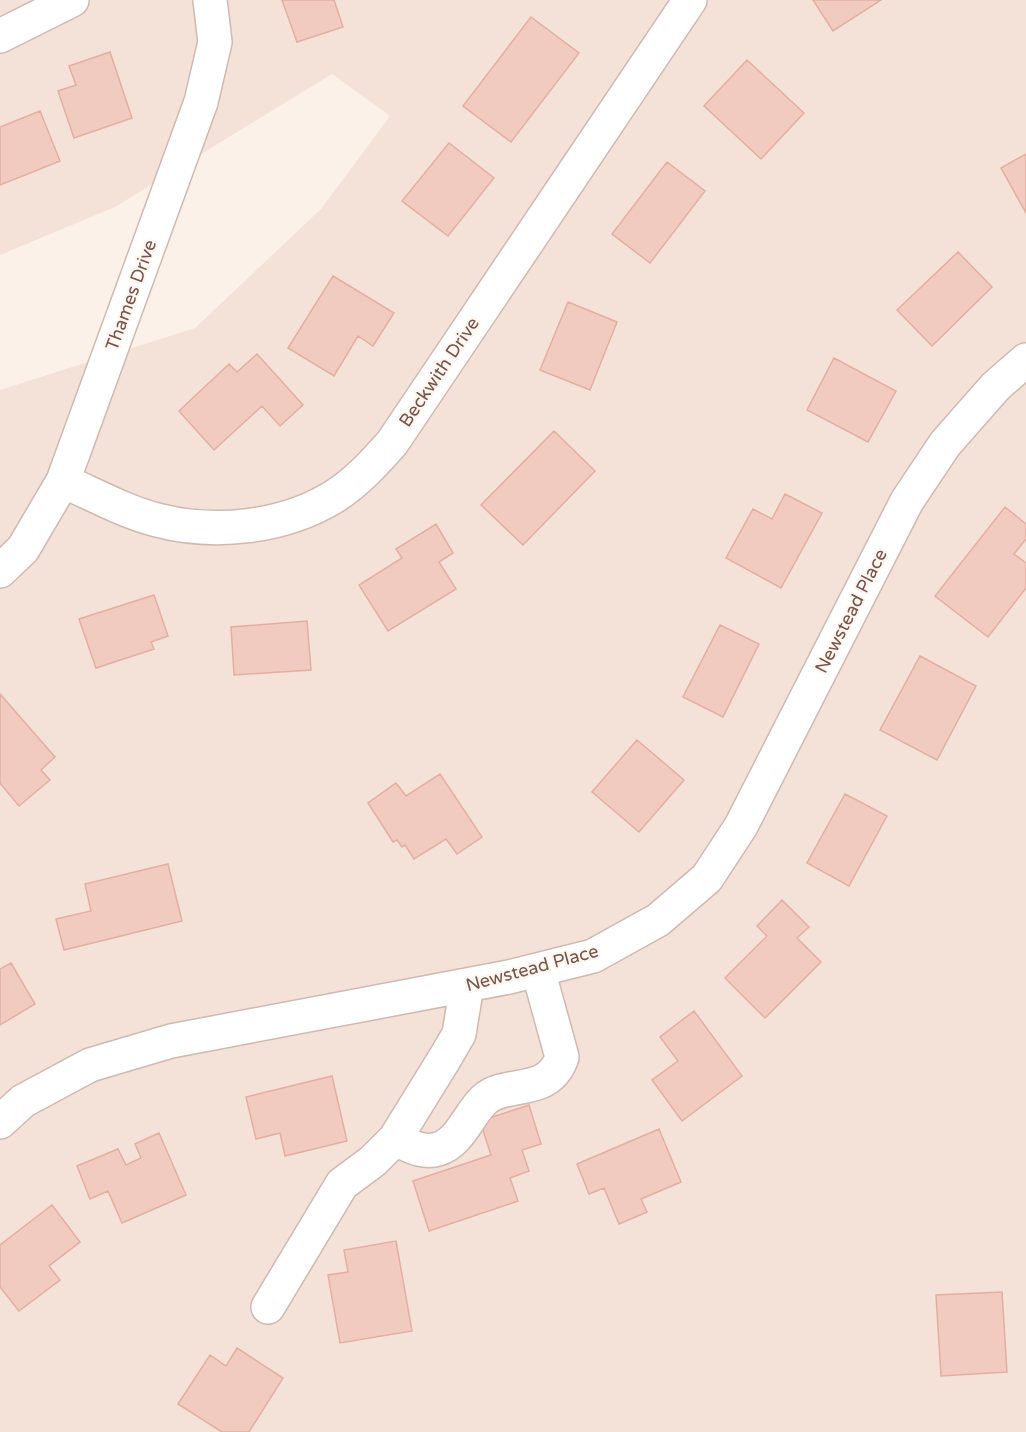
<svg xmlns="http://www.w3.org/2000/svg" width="1026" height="1432" viewBox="0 0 1026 1432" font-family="'Varela Round',sans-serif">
<rect width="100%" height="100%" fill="#fcf1e8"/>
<path fill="#f4e1d7" d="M0,0H1026V1432H0V390L195,328L321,209L390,116L332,74L115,207L0,255Z"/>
<path fill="#f2cbc0" stroke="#e4aea1" stroke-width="1.5" d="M282,0H334L343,27L297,42Z
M813,0H881L833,31Z
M531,17L579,53L511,142L463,106Z
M110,52L132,118L74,138L58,91L76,85L69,66Z
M747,60L804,113L761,159L704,106Z
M40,111L60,161L0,185V127Z
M449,143L494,178L448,236L402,201Z
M1026,154V213L1001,168Z
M667,162L705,191L650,263L612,234Z
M958,252L992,287L932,346L897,310Z
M333,276L394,313L373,346L358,336L334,376L288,348Z
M568,302L617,322L590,390L540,370Z
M257,354L303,405L280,426L262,406L214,450L179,411L229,364L237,372Z
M834,358L896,391L868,442L807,410Z
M554,431L595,471L523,545L481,505Z
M785,494L822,513L781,588L726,558L753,509L772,519Z
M1005,507L1026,524V539L1014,554L1026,563V588L988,637L935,596Z
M436,524L453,553L439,562L456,589L388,631L359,585L402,558L396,549Z
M154,595L168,636L151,642L154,649L96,668L79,619Z
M307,621L311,670L234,675L231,627Z
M720,625L759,644L723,717L683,697Z
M920,656L976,686L937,760L880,730Z
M0,694L55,757L41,770L50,780L19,806L0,783Z
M637,740L684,780L639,832L592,792Z
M440,774L482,837L457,854L446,839L414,859L405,845L402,847L397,840L393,842L368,803L396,783L406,796Z
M845,794L887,816L849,886L807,863Z
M168,864L182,921L64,950L56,919L91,911L85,884Z
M782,900L809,927L797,938L821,962L765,1018L725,978L767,936L757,926Z
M11,963L35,1004L0,1025V969Z
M694,1011L742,1076L682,1121L652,1080L678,1061L660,1037Z
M332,1076L347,1141L285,1156L280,1133L256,1139L246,1097Z
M529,1105L541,1144L522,1150L529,1171L510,1178L518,1201L429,1231L413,1181L491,1155L480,1121Z
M659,1129L681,1182L641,1199L647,1212L619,1224L604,1188L589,1194L577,1164Z
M159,1133L186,1195L122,1223L108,1191L90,1199L77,1166L118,1149L126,1165L141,1158L135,1144Z
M52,1205L80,1242L49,1266L60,1280L19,1311L0,1287V1245Z
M396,1241L412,1331L340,1343L328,1275L348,1272L344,1250Z
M1002,1292L1007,1372L941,1376L936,1295Z
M237,1348L283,1378L249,1432H222L178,1404L210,1355L226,1366Z"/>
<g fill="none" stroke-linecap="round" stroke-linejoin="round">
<g stroke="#d1b9b0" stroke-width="36">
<path id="minor" d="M0,36L72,0
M63,481C93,494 125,512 157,520C214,535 284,528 335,496C357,482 375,462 392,443L690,0
M0,571L23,549L63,481L201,102L215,42L210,0
M0,1122L23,1101L90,1065L171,1041L509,977L593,956L658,920L707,878L741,826L907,501L945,444L996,386L1026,360
M395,1139C409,1145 422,1154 438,1149C461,1142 469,1113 485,1099C507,1080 549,1097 562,1057L538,970
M268,1307L342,1184L373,1161L395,1139L445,1058L459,1034L467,985"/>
</g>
<use href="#minor" stroke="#fff" stroke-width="33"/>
</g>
<g text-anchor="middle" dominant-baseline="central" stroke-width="4.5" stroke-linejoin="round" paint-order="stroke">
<g font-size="18" fill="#77534c" stroke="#fff6ef">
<text transform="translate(131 295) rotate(-70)">Thames Drive</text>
<text transform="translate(439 372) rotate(-56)">Beckwith Drive</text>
<text transform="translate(851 611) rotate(-63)">Newstead Place</text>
<text transform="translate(532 968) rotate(-15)">Newstead Place</text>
</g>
</g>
</svg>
